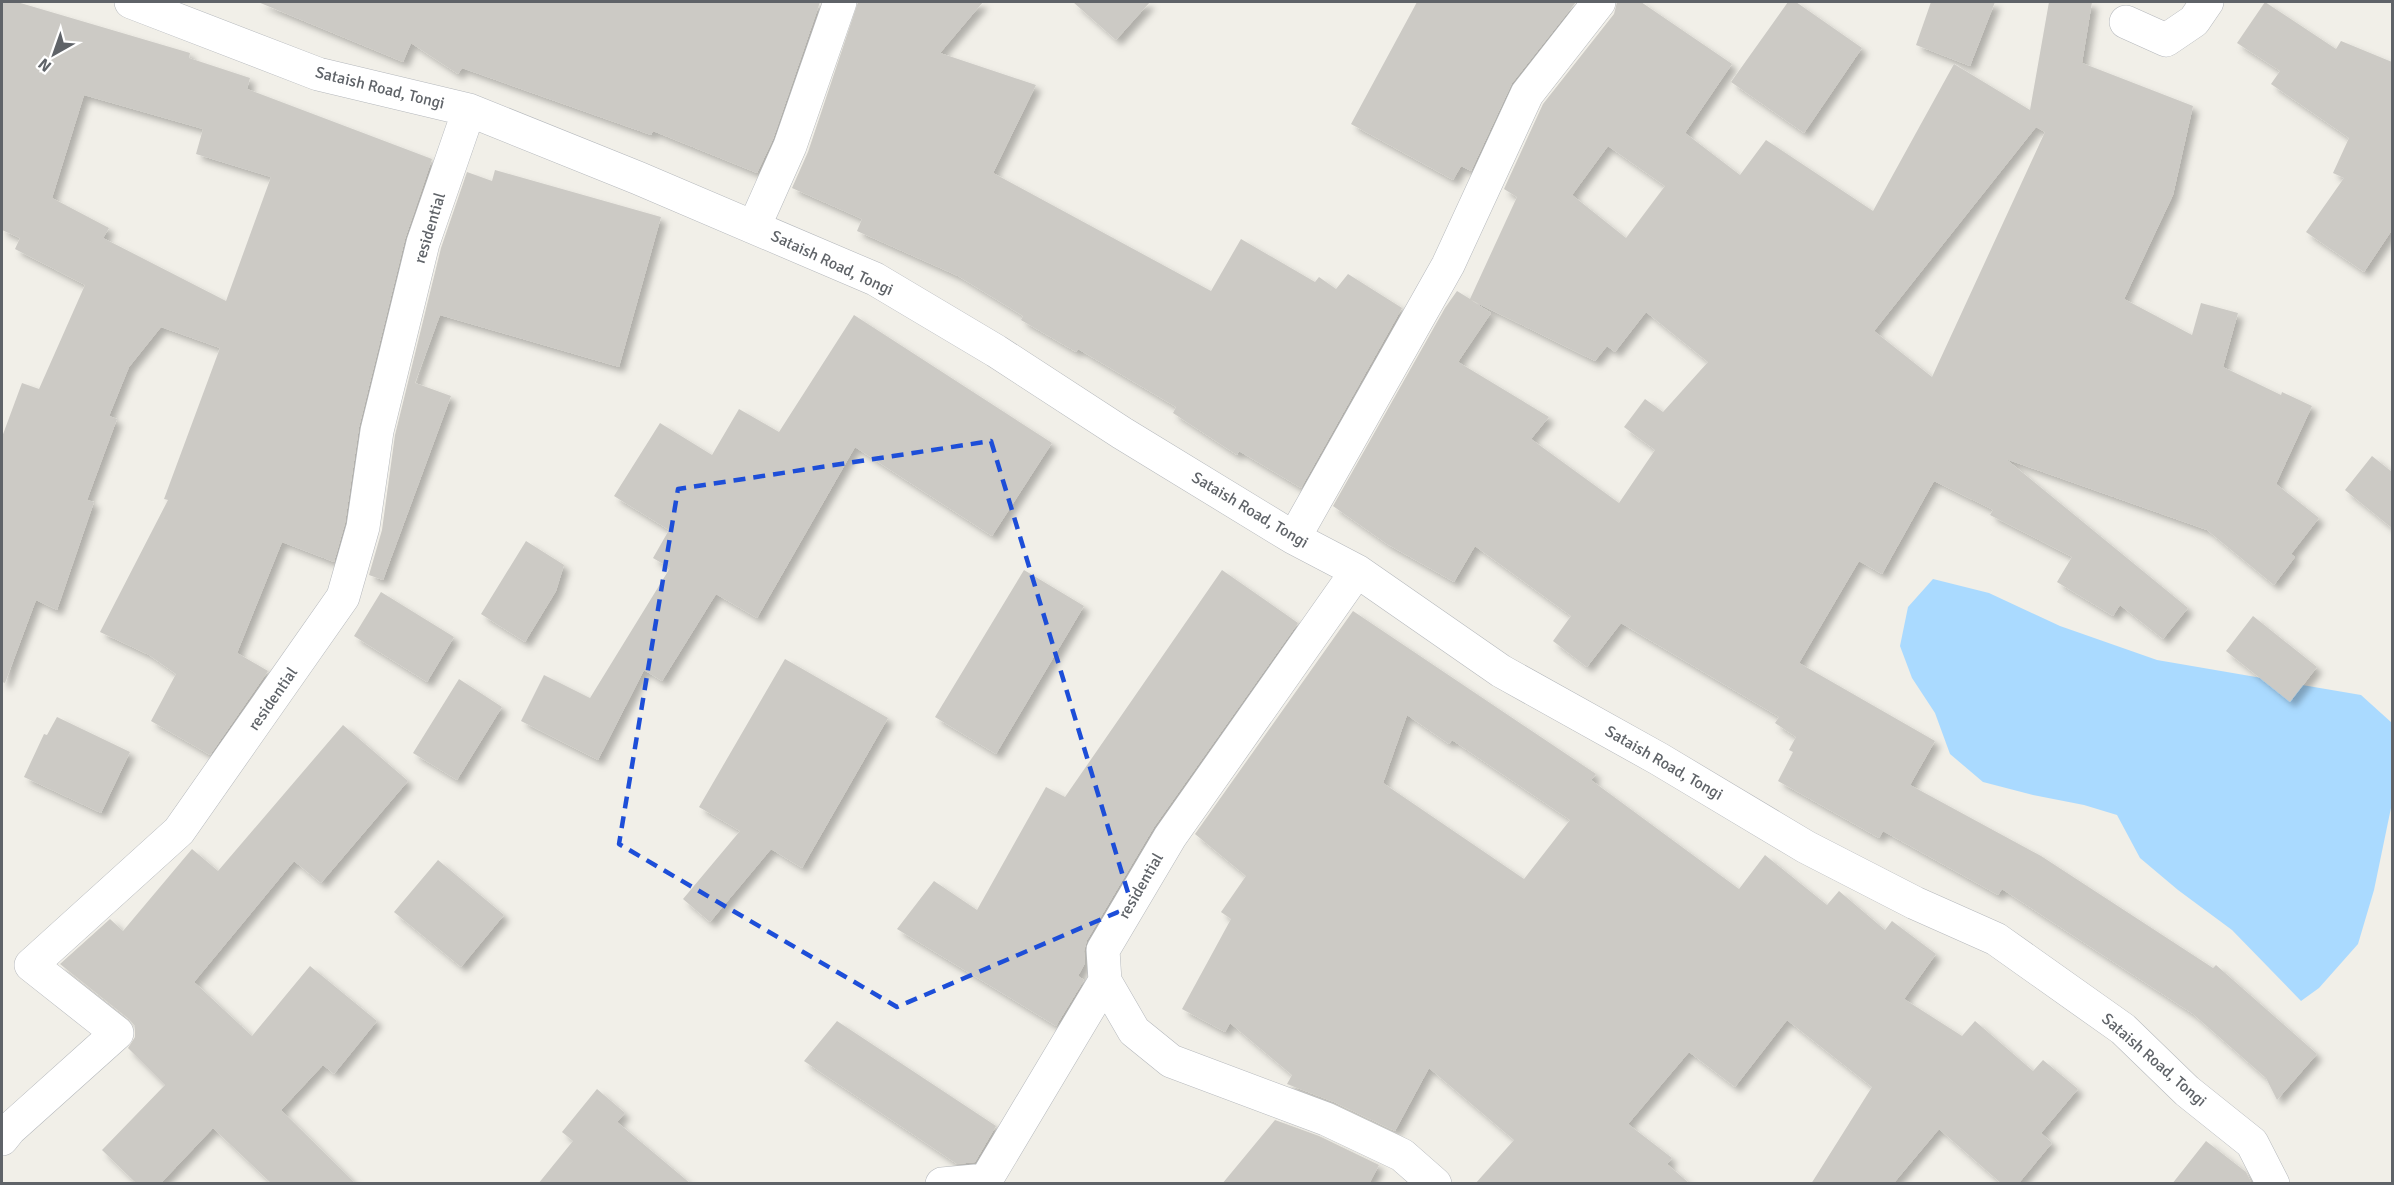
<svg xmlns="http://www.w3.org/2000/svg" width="2394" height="1185" viewBox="0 0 2394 1185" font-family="Signika,sans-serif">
<defs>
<filter id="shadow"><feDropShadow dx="5.5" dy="5.5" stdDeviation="3" flood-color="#0004"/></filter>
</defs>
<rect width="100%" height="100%" fill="#f1efe8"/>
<path fill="#aadaff" d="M1933,579L1989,593L2060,626L2157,660L2361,695L2392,723V803L2374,890L2358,944L2319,988L2301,1001L2232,930L2178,890L2140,858L2117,815L2084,805L2033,795L1983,782L1950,754L1935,713L1912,678L1900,646L1908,607Z"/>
<path fill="#cccac5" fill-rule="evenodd" filter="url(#shadow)" d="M2,2H17L190,53L189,58L250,78L247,89L432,159L405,239L359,427L345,523L334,562L282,542L237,653L268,671L210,755L151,721L176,674L149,655L100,632L168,500L164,499L220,348L161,327L129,367L109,416L117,419L87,500L94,502L57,610L36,600L5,683L2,682V437L22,383L39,389L85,285L15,249L20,238L2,230ZM84,95L203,129L196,154L271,177L226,301L103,238L109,228L52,198Z
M258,2H820L773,139L757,173L653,131L651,135L462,68L458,74L411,43L403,62Z
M858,2H983L940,53L1036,85L993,173L1211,291L1241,239L1315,282L1319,277L1336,289L1348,274L1402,308L1301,488L1239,451L1237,455L1173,413L1176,407L1078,349L1076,352L1021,320L1023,316L958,276L857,231L862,219L792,188L808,152Z
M1073,2H1150L1116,40Z
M1417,2H1576L1512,83L1471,171L1461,166L1453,180L1351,124Z
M1617,2H1641L1732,64L1685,133L1740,175L1766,140L1873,211L1954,64L2030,110L2049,2H2092L2082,63L2193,106L2173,195L2124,299L2192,335L2201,303L2238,313L2223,367L2281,395L2282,392L2312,406L2276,484L2319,518L2291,554L2295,557L2274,585L2207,530L2006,459L2188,608L2163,639L2120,605L2113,616L2057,582L2072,557L1990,515L1993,510L1934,481L1882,574L1859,561L1799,663L1935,741L1910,785L2041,856L2213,968L2216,965L2317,1054L2277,1100L2266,1078L2193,1014L2002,889L1998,895L1883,831L1879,838L1778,781L1793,752L1789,750L1796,737L1775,723L1779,717L1621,623L1587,667L1553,641L1571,616L1475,546L1454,582L1387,544L1333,506L1445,308L1457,291L1470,299L1517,197L1504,189L1543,104L1614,14ZM2036,127L2045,132L1932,377L1874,331ZM1608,146L1665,186L1626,238L1572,195ZM1471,300L1595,361L1607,346L1615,352L1646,312L1708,362L1663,412L1645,399L1624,427L1655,450L1619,503L1531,439L1549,417L1458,362L1491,313Z
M1788,2H1796L1862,48L1804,133L1731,82Z
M1931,2H1995L1970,66L1916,45Z
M2265,2L2336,49L2341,41L2392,62V230L2364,272L2306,232L2344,178L2333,173L2349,138L2271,84L2280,71L2237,43Z
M495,170L661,217L619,367L440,315L415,383L451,396L383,580L369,575L382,530L395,435L441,248L467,172L492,181Z
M854,315L1052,443L992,536L855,447L757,618L716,594L662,681L644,670L598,760L521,721L544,675L590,698L670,568L653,558L669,530L614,496L660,423L712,455L739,409L779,432Z
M2372,456L2392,472V528L2345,490Z
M526,541L564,565L556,591L525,642L481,614Z
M1024,570L1084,606L996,754L935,717Z
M1222,570L1298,623L1154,827L1087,940L1084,951L1085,963L1078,976L1084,980L1056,1026L897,929L934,881L977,910L1046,787L1065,797Z
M381,592L454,637L427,682L354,636Z
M1353,611L1596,774L1591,780L1739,889L1765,855L1827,905L1839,891L1885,930L1892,921L1936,954L1904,999L1962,1036L1975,1021L2033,1071L2043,1060L2078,1089L2041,1133L2052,1143L2018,1184H2002L1939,1129L1893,1184H1811L1872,1087L1787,1020L1735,1087L1689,1052L1628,1124L1672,1158L1667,1164L1690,1184H1475L1514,1140L1429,1068L1395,1131L1334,1102L1287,1084L1292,1075L1230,1023L1225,1032L1182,1009L1231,919L1221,912L1246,876L1195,834ZM1407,715L1449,744L1452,740L1570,820L1524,879L1383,783Z
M2253,616L2317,667L2290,702L2226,651Z
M785,659L888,718L802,868L771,849L710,922L683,899L740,831L699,807Z
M459,679L502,707L457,780L413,753Z
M57,717L130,752L101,813L24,777L44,734L47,735Z
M343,725L408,781L321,883L294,861L194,982L252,1036L310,966L377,1021L334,1074L323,1065L281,1110L356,1184H272L213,1128L160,1184H137L102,1150L165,1085L128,1048L135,1037V1026L129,1019L60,964L110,919L123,931L192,849L218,871Z
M438,860L504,915L461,967L394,912Z
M837,1021L996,1126L975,1162L957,1164L804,1061Z
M597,1089L625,1113L617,1122L691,1184H538L573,1141L562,1132Z
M1275,1120L1319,1136L1379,1165L1369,1184H1222Z
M2206,1141L2246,1172L2252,1184H2172Z"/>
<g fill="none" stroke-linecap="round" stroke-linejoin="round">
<g stroke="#b5b8bc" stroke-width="34">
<path id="minor" d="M131,2L318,74L469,110L638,178L875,279L996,351L1122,433L1294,538L1357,571L1501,671L1659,759L1806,847L1915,903L1996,939L2123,1029L2187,1091L2252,1143L2273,1184
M2126,22L2166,40L2194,21L2207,2
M754,227L790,146L840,2
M1294,538L1448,265L1527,94L1599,2
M1105,981L1134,1031L1171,1061L1326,1119L1402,1155L1435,1184
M2,1139L10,1129L117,1033L31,965L179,831L343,597L363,527L377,431L423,243L469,110
M942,1184L986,1180L1105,981L1103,950L1170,837L1357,571"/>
</g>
<use href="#minor" stroke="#fff" stroke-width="33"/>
</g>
<path fill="none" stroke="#1d4ed8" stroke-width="4.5" stroke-dasharray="12 8" stroke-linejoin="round" d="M991,441L1132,906L897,1007L619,844L678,489Z"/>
<g text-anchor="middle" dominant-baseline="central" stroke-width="4.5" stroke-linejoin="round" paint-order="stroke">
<g font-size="16" fill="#5f6368" stroke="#fff">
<text transform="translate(380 88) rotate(14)">Sataish Road, Tongi</text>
<text transform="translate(430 228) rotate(-73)">residential</text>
<text transform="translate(832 263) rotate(25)">Sataish Road, Tongi</text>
<text transform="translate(1250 510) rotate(31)">Sataish Road, Tongi</text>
<text transform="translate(273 699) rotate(-55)">residential</text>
<text transform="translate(1664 763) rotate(30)">Sataish Road, Tongi</text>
<text transform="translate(1141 886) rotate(-60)">residential</text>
<text transform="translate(2154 1060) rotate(41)">Sataish Road, Tongi</text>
</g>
</g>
<rect width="2394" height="1185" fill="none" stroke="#5f6368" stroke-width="6"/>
<g transform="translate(54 54) rotate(220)" stroke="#ffffff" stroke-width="4.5" paint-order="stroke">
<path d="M0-4.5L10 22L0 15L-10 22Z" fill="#5f6368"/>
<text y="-9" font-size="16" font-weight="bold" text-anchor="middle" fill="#5f6368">N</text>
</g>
</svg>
